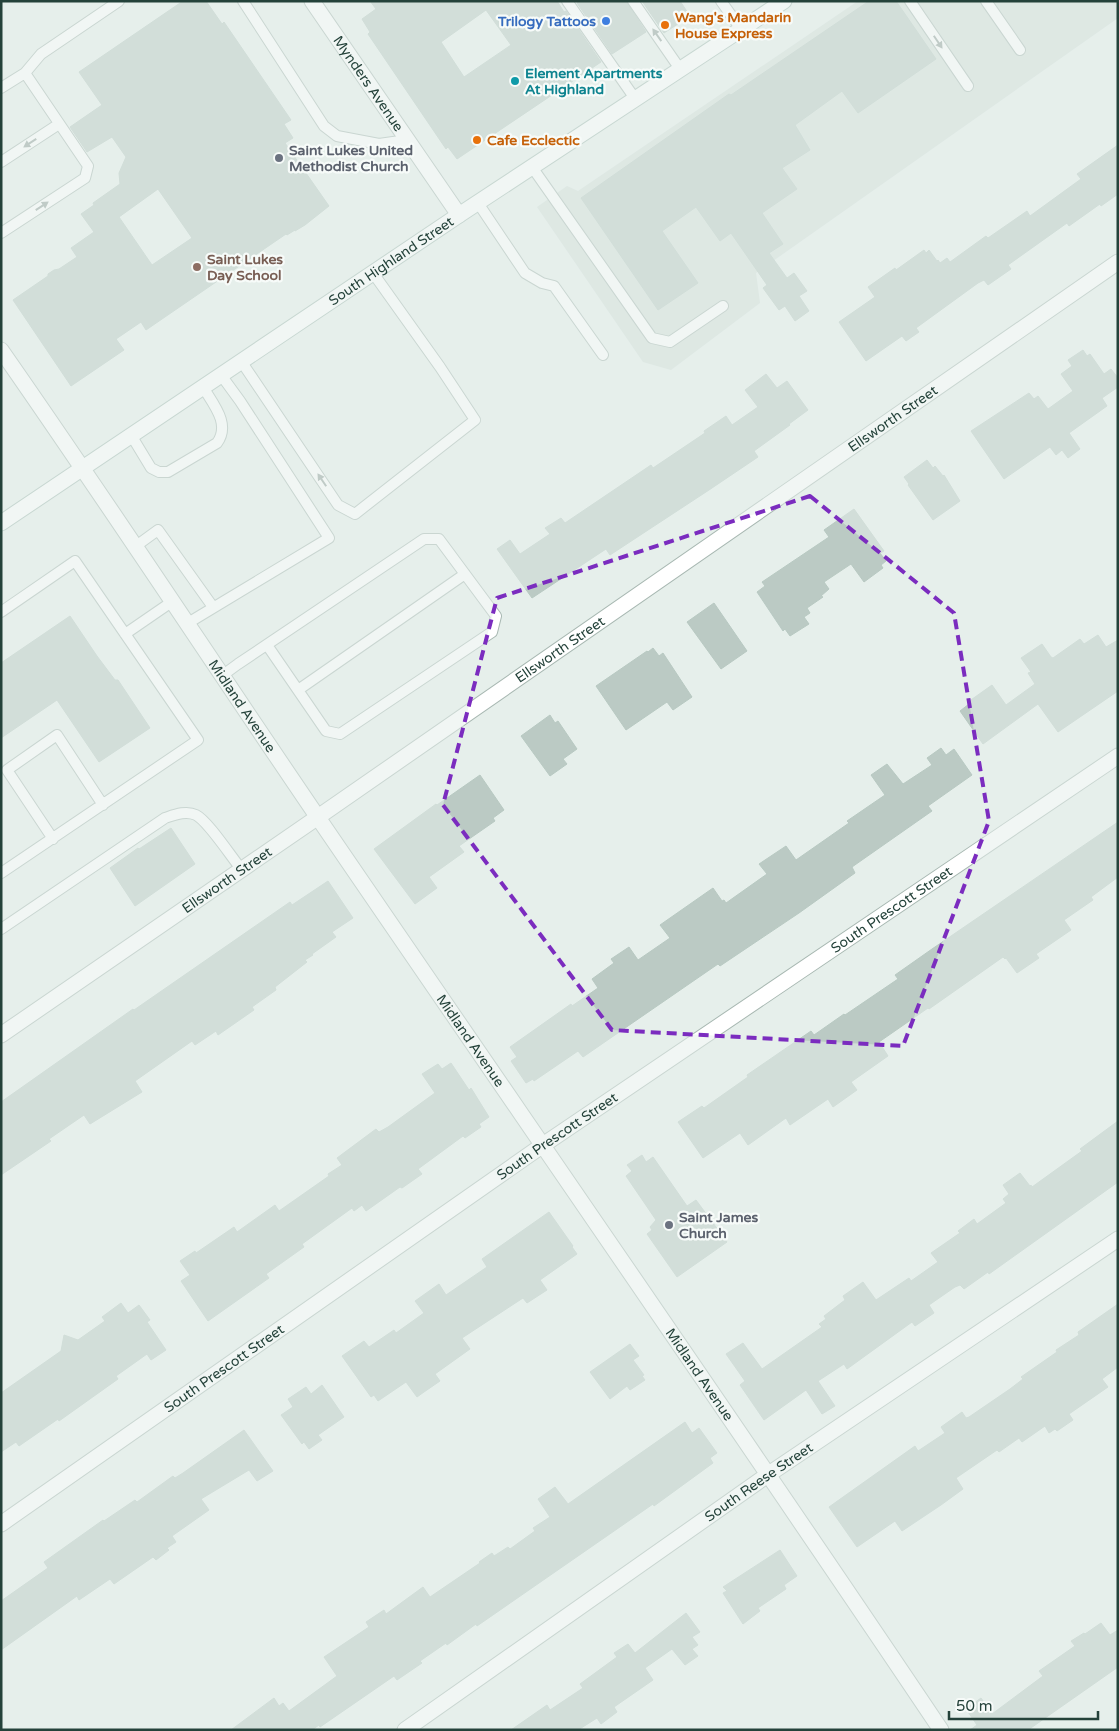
<svg xmlns="http://www.w3.org/2000/svg" width="1119" height="1731" viewBox="0 0 1119 1731" font-family="'Varela Round',sans-serif">
<rect width="100%" height="100%" fill="#e6efeb"/>
<path fill="#d4dfda" d="M858,1H1118V18L756,273L760,303L671,370L643,362L537,207L567,186L578,191Z"/>
<path fill="#bbcac4" stroke="#b8c9c2" fill-rule="evenodd" d="M183,1H206L222,24L224,22L291,120L284,124L293,138L285,143L329,206L305,225L295,231V230L287,235L286,234L146,330L141,322L116,339L124,350L71,386L13,300L48,276V274L54,270L59,269L77,257L71,248L94,232L81,214L94,205L93,203L120,184L119,173L126,157L112,137L87,152L70,127L102,105L79,72ZM158,189L192,238L152,265L119,217Z
M370,1H557L564,12L566,11L601,62L457,159L448,147L446,149L368,34L370,32L362,19L376,9ZM486,10L511,45L464,77L441,42Z
M580,1H626L646,32L612,54L577,3Z
M642,1H680L690,16L664,33Z
M869,1H896L936,59L858,113L842,91L795,125L810,150L782,168L797,189L762,213L783,244L769,253L787,278L794,273L807,291L799,296L809,311L795,321L785,306L779,310L763,288L767,285L731,233L720,241L696,207L662,231L698,283L658,310L581,198L729,94L731,95Z
M1118,145V194L1101,206L1100,204L1069,226L1067,223L1008,265L1011,269L988,285L984,280L978,283L916,328L919,332L906,341L902,336L866,361L839,322L875,297L868,287L895,268L896,270L924,250L926,253L929,250L937,261L938,260L940,263L947,258L950,262L986,236L988,238L1027,211L1030,216L1081,179L1077,174Z
M1083,350L1087,356L1090,354L1104,374L1111,369L1118,378V387L1102,398L1107,406L1069,433L1080,449L1068,458L1062,450L1056,455L1050,447L1004,479L971,431L1029,393L1034,399L1038,396L1048,409L1073,391L1061,374L1072,366L1068,360Z
M766,374L777,388L787,381L808,410L789,424L790,425L754,451L758,457L709,490L610,555L606,549L532,598L497,549L510,540L520,554L550,534L545,528L561,518L565,523L651,465L653,468L705,433L704,431L726,416L732,425L758,407L745,390Z
M927,460L933,468L935,466L943,476L944,475L960,501L933,520L908,485L909,484L904,477Z
M854,509L884,551L880,553L886,561L881,565L883,568L864,582L851,564L824,582L829,589L821,596L823,597L807,608L810,613L804,617L809,624L790,636L785,629L783,631L757,592L765,586L762,582L829,537L824,530Z
M714,603L747,651L721,669L687,622Z
M70,616L97,656L115,680H118L150,728L99,762L57,700L1,738V663Z
M1098,635L1106,647L1118,640V691L1058,732L1038,704L983,744L960,711L969,704L968,702L992,685L1006,705L1035,684L1028,673L1031,672L1021,658L1042,644L1051,657L1053,658L1080,639L1084,644Z
M653,648L659,656L663,653L692,697L673,710L667,702L626,730L596,686L647,651L648,652Z
M550,715L555,723L558,721L577,749L563,759L567,764L550,776L521,736Z
M941,748L946,755L954,749L972,775L928,806L932,811L852,867L855,873L799,913L720,966L718,964L583,1057L578,1051L534,1081L533,1079L526,1083L511,1061L517,1057L510,1047L571,1004L572,1006L598,988L592,979L614,963L611,959L629,947L638,960L670,938L660,925L713,888L722,901L724,900L726,903L767,874L759,864L786,846L796,860L849,823L847,821L885,795L871,775L887,764L903,784L932,765L927,758Z
M480,775L504,810L493,818L495,821L459,846L464,852L429,877L437,888L415,904L374,849L436,804L437,805Z
M1118,822V877L1091,897L1093,900L1064,920L1071,930L1036,954L1039,958L1017,973L1006,958L1005,959L1003,957L929,1009L928,1008L879,1042L888,1056L851,1082L857,1090L833,1107L828,1099L790,1125L786,1118L748,1145L740,1133L703,1158L678,1122L702,1106L704,1108L748,1077L747,1075L811,1031L814,1035L844,1014L845,1015L898,979L895,975L932,949Z
M171,828L195,864L135,906L110,868L138,848L139,849Z
M328,881L353,918L332,932L336,937L312,954L313,955L305,960L307,962L275,987L276,990L252,1007L254,1010L218,1035L216,1031L195,1045L192,1041L135,1081L142,1092L90,1124L84,1115L49,1139L51,1141L1,1175V1102L133,1009L134,1010L290,902L292,905Z
M451,1063L469,1090L471,1088L489,1117L479,1124L481,1127L465,1138L463,1136L418,1169L422,1174L402,1188L400,1187L366,1211L362,1205L354,1211L352,1208L302,1244L304,1247L266,1274L269,1278L208,1321L181,1281L190,1275L180,1261L195,1251L196,1253L234,1227L237,1232L275,1205L279,1211L329,1176L328,1174L342,1165L337,1158L376,1129L379,1132L388,1127L435,1093L422,1074L438,1064L442,1069Z
M1118,1121V1182L989,1274L988,1272L964,1289L960,1285L955,1287L929,1305L934,1313L915,1326L912,1322L847,1369L844,1364L818,1381L835,1406L822,1414L806,1390L764,1420L740,1385L745,1381L726,1354L743,1343L762,1369L822,1327L819,1324L826,1319L824,1316L845,1300L843,1296L863,1282L876,1300L909,1278L911,1281L938,1262L931,1253L960,1233L958,1231L974,1219L977,1224L1006,1203L1003,1199L1009,1194L1003,1185L1020,1173L1030,1186L1031,1185L1032,1187L1082,1151L1080,1149Z
M642,1155L646,1162L653,1157L687,1206L696,1200L727,1242L677,1277L647,1234L652,1230L650,1227L656,1220L626,1176L632,1171L627,1165Z
M549,1212L573,1246L572,1247L577,1254L540,1280L547,1290L527,1303L523,1298L462,1338L470,1349L435,1374L440,1381L424,1392L417,1397L406,1382L378,1401L374,1395L371,1397L342,1356L364,1341L369,1347L394,1330L396,1333L424,1313L415,1301L439,1284L446,1295L487,1267L482,1259Z
M121,1303L128,1313L139,1305L150,1320L147,1322L166,1350L151,1360L147,1354L116,1376L118,1379L59,1421L58,1419L19,1446L16,1442L1,1452V1393L61,1351L64,1335L78,1340L105,1321L102,1317Z
M1118,1304V1367L1102,1379L1108,1387L1069,1414L1073,1420L1057,1431L1055,1429L1049,1433L1045,1426L1022,1442L1019,1438L999,1452L997,1450L956,1478L963,1489L941,1505L902,1531L895,1521L857,1547L829,1507L915,1446L918,1451L945,1433L941,1427L962,1412L966,1418L969,1417L1010,1389L1023,1379L1021,1377L1057,1352L1056,1350L1079,1335L1078,1332Z
M630,1344L639,1356L633,1360L644,1375L642,1376L645,1380L630,1390L627,1386L610,1399L590,1372Z
M322,1385L344,1417L318,1435L322,1440L309,1449L304,1442L302,1444L281,1415L293,1407L288,1399L306,1387L311,1394Z
M685,1422L692,1433L699,1428L717,1453L710,1458L713,1463L654,1506L653,1504L617,1529L477,1626L476,1624L447,1645L446,1643L420,1661L422,1663L397,1680L394,1676L320,1727L319,1725L312,1730H231L274,1698L279,1706L283,1703L289,1711L337,1676L324,1657L369,1627L366,1622L384,1610L386,1614L423,1587L430,1597L480,1563L479,1562L492,1553L494,1556L508,1547L510,1549L535,1531L533,1528L550,1517L538,1499L555,1487L568,1504Z
M244,1430L273,1471L257,1481L249,1470L201,1499L209,1510L172,1536L176,1542L167,1548L169,1550L156,1560L153,1557L114,1584L110,1579L79,1600L77,1596L1,1650V1601L48,1568L44,1562L103,1520L104,1521L135,1500L137,1502L173,1476L175,1478L183,1473Z
M780,1550L797,1576L784,1585L786,1589L758,1608L760,1611L743,1624L723,1593L727,1591L723,1587Z
M686,1613L700,1632L692,1637L698,1645L692,1649L698,1656L685,1665L672,1649L645,1668L653,1680L614,1707L617,1712L601,1724L597,1718L578,1730H511L547,1705L550,1710L583,1688L580,1684L617,1657L614,1653L628,1644L635,1653Z
M1101,1623L1110,1635L1118,1630V1667L1028,1730H970L977,1725L966,1709L981,1698L992,1714L1043,1676L1039,1671L1075,1646L1071,1641L1084,1633L1085,1634Z"/>
<g fill="none" stroke-linecap="round" stroke-linejoin="round">
<g stroke="#a8b8b2" stroke-width="12">
<path id="service" d="M243,1L324,126L337,136L379,144L407,140
M567,1L636,100
M633,1L680,69
M721,1L741,29
M910,1L968,86
M986,1L1020,50
M25,73L41,54L119,1
M1,88L25,73L88,166L85,178L1,233
M1,162L59,124
M532,167L652,338L670,342L723,306
M478,203L525,273L542,283L554,286L603,355
M241,361L338,505L355,514L475,420L440,367L373,273
M131,435L151,468L159,472H168L217,443C231,424 213,404 203,387
M136,546L158,530L213,607
M1,612L75,561L198,740L1,873
M188,623L329,538L240,401L221,375
M125,634L173,601
M223,675L238,664L424,539H439L496,616L492,632L340,734L326,731L267,645
M298,690L465,574
M53,839L7,770L57,735L103,805
M1,929L165,818C174,815 186,810 196,815C208,821 232,858 242,870"/>
</g>
<g stroke="#a8b8b2" stroke-width="17">
<g id="minor">
<path id="s1" d="M312,1L459,215"/>
<path id="s2" d="M1,350C110,506 214,665 321,822C528,1125 737,1426 941,1730"/>
<path id="s3" d="M1,1035L318,817L1118,262"/>
<path id="s4" d="M1,1524L543,1145L1118,756"/>
<path id="s5" d="M405,1730L769,1474L1118,1239"/>
</g>
</g>
<g stroke="#a4bbb3" stroke-width="17">
<g id="secondary">
<path id="s6" d="M1,523L459,215L784,1"/>
</g>
</g>
<use href="#service" stroke="#fff" stroke-width="10"/>
<use href="#minor" stroke="#fff" stroke-width="15"/>
<use href="#secondary" stroke="#fff" stroke-width="15"/>
</g>
<defs><path id="oneway-solid" d="M-6-.8H1V-3.2L6.5 0L1 3.2V.8H-6Z" transform="scale(1.25)"/></defs>
<g fill="#92a09c">
<use href="#oneway-solid" transform="translate(657 35) rotate(-125)"/>
<use href="#oneway-solid" transform="translate(938 42) rotate(56)"/>
<use href="#oneway-solid" transform="translate(30 143) rotate(147)"/>
<use href="#oneway-solid" transform="translate(42 206) rotate(-33)"/>
<use href="#oneway-solid" transform="translate(322 480) rotate(-124)"/>
</g>
<path d="M0 0H1119V1731H0ZM810,496L954,613L989,821L903,1046L612,1030L443,805L497,598Z" fill="#e6efeb" fill-opacity=".55" fill-rule="evenodd"/>
<path fill="none" stroke="#7b2cbf" stroke-width="4" stroke-dasharray="10 6" stroke-linejoin="round" d="M810,496L954,613L989,821L903,1046L612,1030L443,805L497,598Z"/>
<circle fill="#3f7fe0" stroke="#f7fbf9" stroke-width="2" cx="606" cy="21" r="5"/>
<g fill="#e8710a" stroke="#f7fbf9" stroke-width="2">
<circle cx="665" cy="25" r="5"/>
<circle cx="477" cy="140" r="5"/>
</g>
<circle fill="#0f9aa8" stroke="#f7fbf9" stroke-width="2" cx="515" cy="81" r="5"/>
<g fill="#6b7280" stroke="#f7fbf9" stroke-width="2">
<circle cx="279" cy="158" r="5"/>
<circle cx="669" cy="1225" r="5"/>
</g>
<circle fill="#8d6e63" stroke="#f7fbf9" stroke-width="2" cx="197" cy="267" r="5"/>
<g text-anchor="middle" dominant-baseline="central" stroke-width="4.5" stroke-linejoin="round" paint-order="stroke">
<g font-size="14" font-weight="bold" fill="#c56008" stroke="#f7fbf9" text-anchor="start">
<text x="675" y="17">Wang's Mandarin<tspan x="675" dy="16">House Express</tspan></text>
<text x="487" y="140">Cafe Ecclectic</text>
</g>
<g font-size="14" font-weight="bold" fill="#366cbe" stroke="#f7fbf9" text-anchor="end">
<text x="596" y="21">Trilogy Tattoos</text>
</g>
<g font-size="14" font-weight="bold" fill="#0d838f" stroke="#f7fbf9" text-anchor="start">
<text x="525" y="73">Element Apartments<tspan x="525" dy="16">At Highland</tspan></text>
</g>
<g font-size="14" fill="#24423a" stroke="#f7fbf9">
<text stroke="none"><textPath href="#s1" startOffset="100">Mynders Avenue</textPath></text>
<text stroke="none"><textPath href="#s6" startOffset="470">South Highland Street</textPath></text>
<text stroke="none"><textPath href="#s3" startOffset="1084">Ellsworth Street</textPath></text>
<text stroke="none"><textPath href="#s3" startOffset="679">Ellsworth Street</textPath></text>
<text stroke="none"><textPath href="#s2" startOffset="430">Midland Avenue</textPath></text>
<text stroke="none"><textPath href="#s3" startOffset="274">Ellsworth Street</textPath></text>
<text stroke="none"><textPath href="#s4" startOffset="1082">South Prescott Street</textPath></text>
<text stroke="none"><textPath href="#s2" startOffset="835">Midland Avenue</textPath></text>
<text stroke="none"><textPath href="#s4" startOffset="678">South Prescott Street</textPath></text>
<text stroke="none"><textPath href="#s4" startOffset="272">South Prescott Street</textPath></text>
<text stroke="none"><textPath href="#s2" startOffset="1240">Midland Avenue</textPath></text>
<text stroke="none"><textPath href="#s5" startOffset="432">South Reese Street</textPath></text>
</g>
<g font-size="14" font-weight="bold" fill="#5b616d" stroke="#f7fbf9" text-anchor="start">
<text x="289" y="150">Saint Lukes United<tspan x="289" dy="16">Methodist Church</tspan></text>
<text x="679" y="1217">Saint James<tspan x="679" dy="16">Church</tspan></text>
</g>
<g font-size="14" font-weight="bold" fill="#785e54" stroke="#f7fbf9" text-anchor="start">
<text x="207" y="259">Saint Lukes<tspan x="207" dy="16">Day School</tspan></text>
</g>
</g>
<rect width="1119" height="1731" fill="none" stroke="#24423a" stroke-width="5"/>
<path d="M949 1711v8h149v-8" fill="none" stroke="#24423a" stroke-width="2.5"/>
<text x="956" y="1711" font-size="15" fill="#24423a" stroke="#f7fbf9" stroke-width="4" paint-order="stroke">50 m</text>
</svg>
